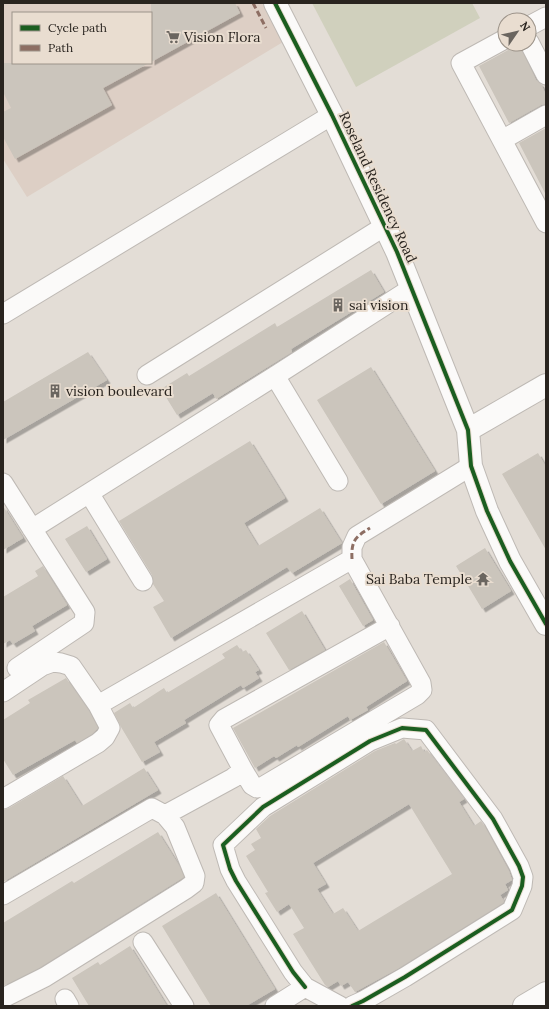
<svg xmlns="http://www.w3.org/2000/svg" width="549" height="1009" viewBox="0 0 549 1009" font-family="Lora,serif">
<defs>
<filter id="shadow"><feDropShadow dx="3.5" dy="3.5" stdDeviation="0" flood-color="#0004"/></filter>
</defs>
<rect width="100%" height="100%" fill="#e3ddd6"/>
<path fill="#ddcfc5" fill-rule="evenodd" d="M3,3H262L283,42L27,197L3,159ZM13,13H151V63H13Z"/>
<path fill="#d0d0bd" d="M312,3H472L480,18L356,87Z"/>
<path fill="#cbc5bc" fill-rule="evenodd" filter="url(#shadow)" d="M151,3H235L240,13L151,62Z
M515,44H519L536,80L541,84L546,95V104L541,105L509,123L479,66L510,49Z
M3,63H149L103,88L112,105L15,159L3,137V112L11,108L3,92Z
M546,128V195L519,143Z
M371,270L384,292L291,349L292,352L216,399L213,393L177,415L161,389L187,373L189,376L275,323L277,327Z
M88,352L107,380L3,440V402Z
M371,367L435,471L381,504L317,400Z
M250,441L285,498L244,523L258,546L320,508L342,543L292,573L287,567L171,638L153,607L164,601L153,584L152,575L119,521Z
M538,453L546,467V550L502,474Z
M3,506L23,538L3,550Z
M87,526L107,559L86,572L65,539Z
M485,548L511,591L482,609L456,566Z
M43,566L67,605L32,626L35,631L13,644L10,640L3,644V597L38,576L35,571Z
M350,579L373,620L363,626L339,586Z
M302,611L325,650L289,670L266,633Z
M384,642L407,681L366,707L368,710L350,720L348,716L298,747L297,745L276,758L274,756L255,768L233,728Z
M237,645L242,652L246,650L259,670L255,672L259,678L243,688L241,685L184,720L186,723L154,742L160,752L142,762L121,727L114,713L130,703L133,708L164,688L167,693L225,658L222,654Z
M66,678L89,711L98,728L92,734L77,743L75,740L13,775L3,759V720L30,703L28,700Z
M404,739L412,751L421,746L424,752L427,750L464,799L459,802L474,826L481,821L484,825L509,871L512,880L505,884L508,890L500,895L504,901L503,903L399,968L355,992L348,982L341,986L338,981L328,987L325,985L293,934L304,928L289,904L277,912L265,893L268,892L246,856L255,850L251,844L261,838L256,829L270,816L375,751L395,743L396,744ZM409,804L452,874L358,931L343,908L333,914L317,889L326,884L313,863Z
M144,768L158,790L3,882V810L9,808L63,776L82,806Z
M158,832L180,867L184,877L39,968L3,986V923L72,881L74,883Z
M216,893L275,989L246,1006H211L162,926Z
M130,946L167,1006H89L72,978L98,962L100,965Z"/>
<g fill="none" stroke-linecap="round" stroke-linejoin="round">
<g stroke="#beb9b4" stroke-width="21">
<path id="minor" d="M529,26L546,17
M505,39L461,63L546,223
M529,42L546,75
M502,140L546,115
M3,314L332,115
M147,375L385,226
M275,376L338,481
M3,483L85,612L84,623L17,668
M89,493L143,581
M32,529L275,376L412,288
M3,692L42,666L53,662L61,663L71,666L98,705L110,728L105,737L98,743L3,799
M98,705L352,559
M243,770L219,725L224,719L390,626
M165,815L233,778L243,770L252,785L257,788L262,787L417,695L422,690L421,683L352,559V547L357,536L471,466
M3,895L152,808L165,815L175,827L195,876L194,883L186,889L45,977L3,998
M143,942L184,1006
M305,987L293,972L236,881L230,869L223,845L263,807L370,741L402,728L426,730L493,819L519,866L523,877L522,886L512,910L405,977L363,1001L352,1006
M65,999L69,1006
M275,1006L305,987L340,1006"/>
</g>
<g stroke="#beb9b4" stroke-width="24">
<path id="tertiary" d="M275,3L332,115L397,252L468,430L471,466L487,511L510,561L546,624
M468,430L546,385
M524,1006L546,993"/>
</g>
<use href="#minor" stroke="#fbfaf9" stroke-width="19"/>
<use href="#tertiary" stroke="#fbfaf9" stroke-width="22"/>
<path stroke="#8d6e63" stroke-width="3" stroke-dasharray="6 3" stroke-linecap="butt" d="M253,3L266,28
M352,559C351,541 355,537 370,528"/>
<g stroke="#e9ddd0" stroke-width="6">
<path id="cycleway" d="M275,3L332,115L397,252L468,430L471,466L487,511L510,561L546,624
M305,987L293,972L236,881L230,869L223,845L263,807L370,741L402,728L426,730L493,819L519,866L523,877L522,886L512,910L405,977L363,1001L352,1006"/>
</g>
<use href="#cycleway" stroke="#1b5e20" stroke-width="4"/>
</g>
<defs>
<g id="supermarket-bare" transform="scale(1.08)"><path d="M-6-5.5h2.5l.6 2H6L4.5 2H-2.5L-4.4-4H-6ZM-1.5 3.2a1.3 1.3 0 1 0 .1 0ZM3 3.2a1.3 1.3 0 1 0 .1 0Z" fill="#6a655f" stroke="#e9ddd0" stroke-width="2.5" paint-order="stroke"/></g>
<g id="building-bare" transform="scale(1.08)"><path d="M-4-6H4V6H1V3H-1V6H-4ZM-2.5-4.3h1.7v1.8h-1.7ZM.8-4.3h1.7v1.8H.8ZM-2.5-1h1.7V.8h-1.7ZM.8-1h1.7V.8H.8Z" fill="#6a655f" stroke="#e9ddd0" stroke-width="2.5" paint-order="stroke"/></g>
<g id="temple-bare" transform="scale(1.08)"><path d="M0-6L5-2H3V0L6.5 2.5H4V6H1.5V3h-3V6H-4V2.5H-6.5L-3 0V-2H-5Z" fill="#6a655f" stroke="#e9ddd0" stroke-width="2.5" paint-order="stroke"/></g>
</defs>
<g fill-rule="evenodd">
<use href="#supermarket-bare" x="173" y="37"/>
<use href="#building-bare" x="338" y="305"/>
<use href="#building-bare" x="55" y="391"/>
<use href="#temple-bare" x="483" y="579"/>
</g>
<g text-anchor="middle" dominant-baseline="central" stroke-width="4" stroke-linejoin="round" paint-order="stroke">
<g font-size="14" fill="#29241f" stroke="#e9ddd0" text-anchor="start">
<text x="184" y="37">Vision Flora</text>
<text x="349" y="305">sai vision</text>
<text x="66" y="391">vision boulevard</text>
<text x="472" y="579" text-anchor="end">Sai Baba Temple</text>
</g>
<g font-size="14" fill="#29241f" stroke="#e9ddd0">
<text transform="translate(378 187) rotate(65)">Roseland Residency Road</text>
</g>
</g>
<rect width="549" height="1009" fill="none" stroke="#29241f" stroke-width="8"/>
<rect x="12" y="12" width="140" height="52" fill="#e9ddd0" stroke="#9c9389"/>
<rect x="20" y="25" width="20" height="6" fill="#1b5e20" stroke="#9c9389"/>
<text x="48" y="32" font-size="12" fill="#29241f">Cycle path</text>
<rect x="20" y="45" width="20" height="6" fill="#8d6e63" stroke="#9c9389"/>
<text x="48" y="52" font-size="12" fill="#29241f">Path</text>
<g transform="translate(517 32) rotate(56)"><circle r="19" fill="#e9ddd0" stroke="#9c9389"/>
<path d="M0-3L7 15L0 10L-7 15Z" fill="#6a655f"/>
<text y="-6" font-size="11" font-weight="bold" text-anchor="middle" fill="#29241f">N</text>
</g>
</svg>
